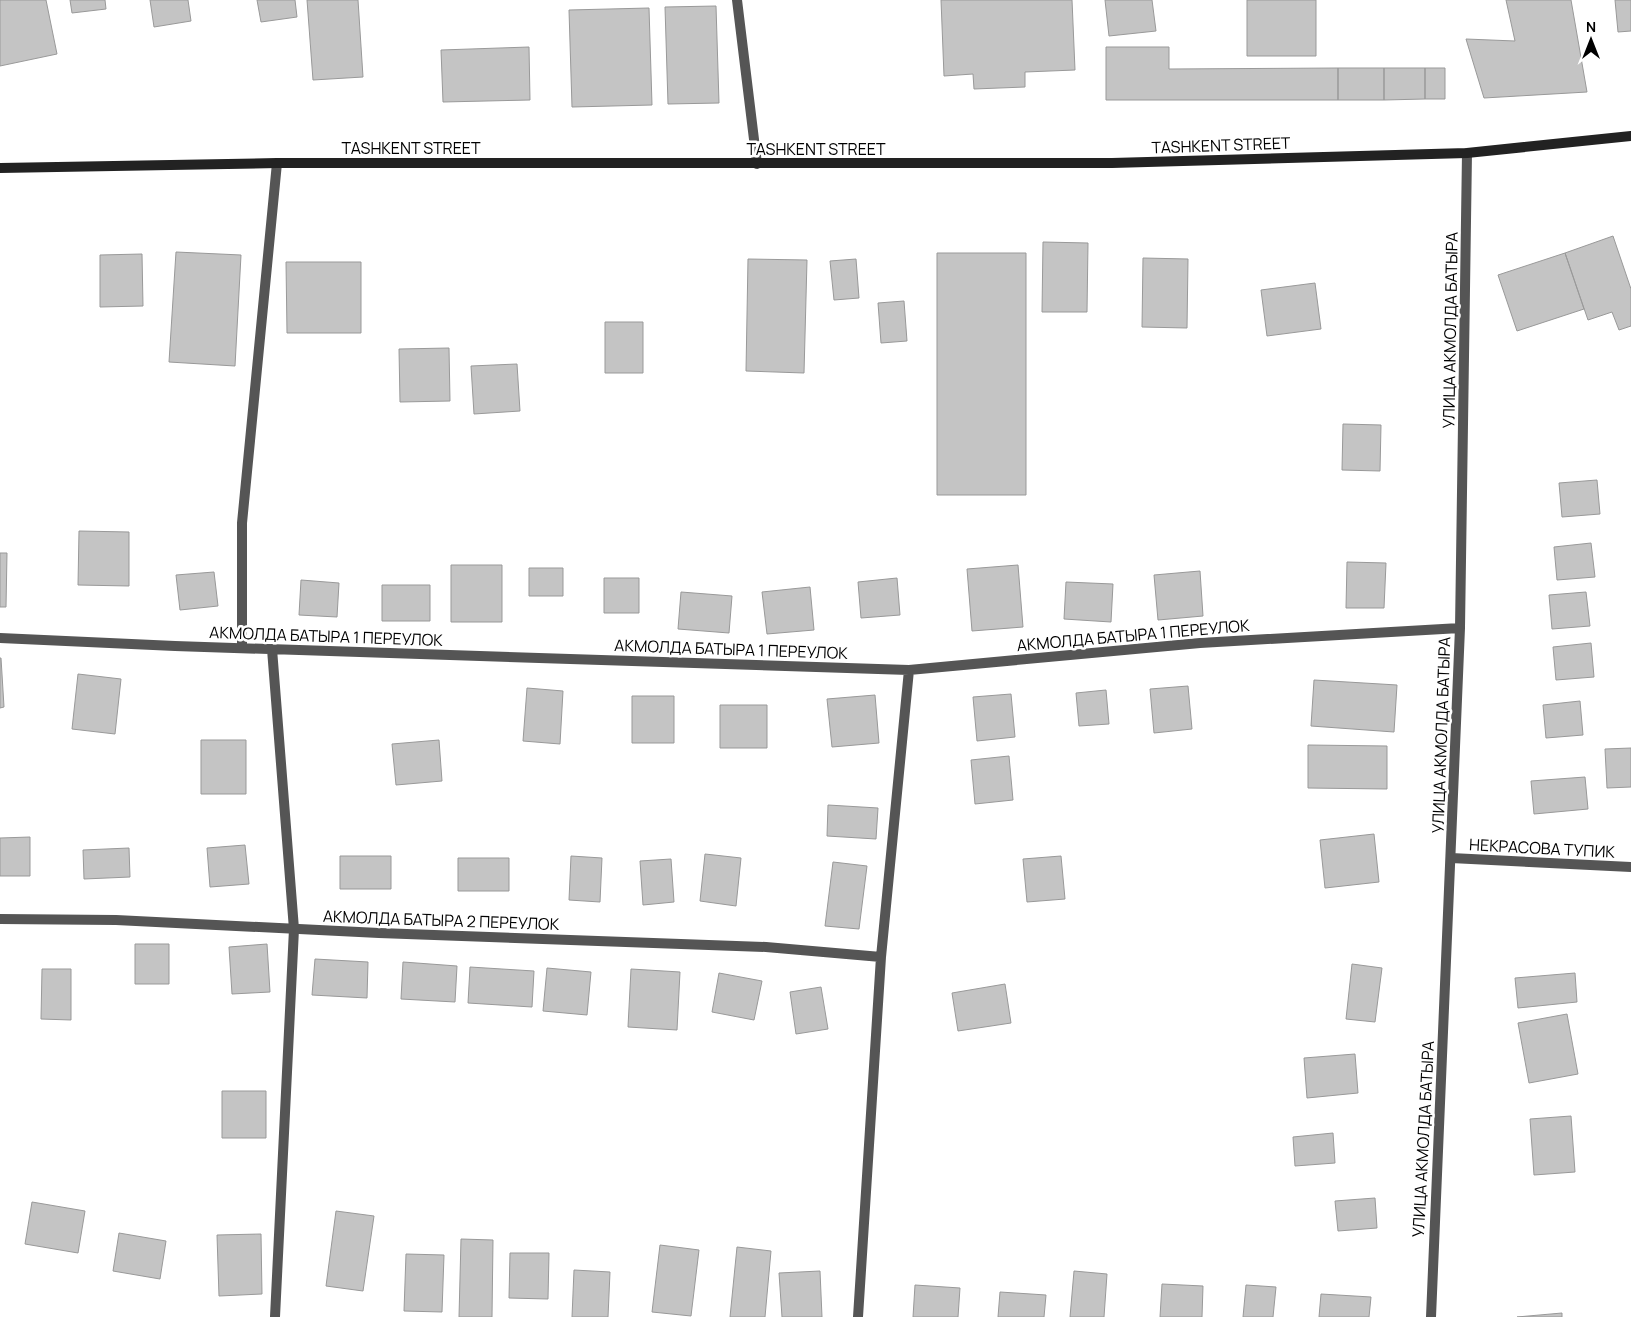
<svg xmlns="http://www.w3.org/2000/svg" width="1631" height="1317" viewBox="0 0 1631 1317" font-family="Manrope,sans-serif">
<rect width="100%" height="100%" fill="#fff"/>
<path fill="#c4c4c4" stroke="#999" d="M0,0H46L57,54L0,66Z
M70,0H105L106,9L72,13Z
M150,0H188L191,21L154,27Z
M257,0H295L297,17L261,22Z
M307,0H358L363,77L313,80Z
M941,0H1072L1075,70L1025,72V87L974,89L973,74L944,76Z
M1105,0H1152L1156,31L1109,36Z
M1247,0H1316V56H1247Z
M1506,0H1571L1587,92L1484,98L1466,39L1515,41Z
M1615,0H1631V31L1618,32Z
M716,6L719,103L668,104L665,7Z
M649,8L652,105L572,107L569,10Z
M529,47L530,100L443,102L441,50Z
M1106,47H1169V69L1338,68V100H1106Z
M1338,68H1384V100H1338Z
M1384,68H1425V99L1384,100Z
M1425,68H1445V99H1425Z
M1613,236L1631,289V326L1619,330L1612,312L1588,320L1565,253Z
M1043,242L1088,243L1087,312H1042Z
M176,252L241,255L235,366L169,362Z
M937,253H1026V495H937Z
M1565,253L1584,309L1517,331L1498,275Z
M142,254L143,306L100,307V255Z
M1143,258L1188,259L1187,328L1142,327Z
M748,259L807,260L804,373L746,371Z
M856,259L859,298L834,300L830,261Z
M286,262H361V333H287Z
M1315,283L1321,329L1267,336L1261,290Z
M904,301L907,341L881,343L878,303Z
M605,322H643V373H605Z
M449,348L450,401L400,402L399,349Z
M517,364L520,411L474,414L471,366Z
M1343,424L1381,425L1380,471L1342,470Z
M1597,480L1600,514L1562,517L1559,483Z
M79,531L129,532V586L78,585Z
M1591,543L1595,577L1557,580L1554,547Z
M0,553H7L6,607H0Z
M1347,562L1386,563L1384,608H1346Z
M451,565H502V622H451Z
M1018,565L1023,627L972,631L967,569Z
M529,568H563V596H529Z
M1200,571L1203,616L1158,620L1154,575Z
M214,572L218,606L180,610L176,575Z
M604,578H639V613H604Z
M897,578L900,615L861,618L858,582Z
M301,580L339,583L337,617L299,615Z
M1066,582L1113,584L1111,622L1064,619Z
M382,585H430V621H382Z
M810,587L814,630L767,634L762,592Z
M681,592L732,596L729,633L678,629Z
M1586,592L1590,626L1552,629L1549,595Z
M1591,643L1594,677L1556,680L1553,647Z
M0,658H1L4,707L0,708Z
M78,674L121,679L115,734L72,729Z
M1314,680L1397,685L1394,732L1311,726Z
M1188,686L1192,729L1154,733L1150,689Z
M527,688L563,691L560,744L523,741Z
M1106,690L1109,724L1079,726L1076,693Z
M1011,694L1015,737L977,741L973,697Z
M875,695L879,743L832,747L827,699Z
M632,696H674V743H632Z
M1580,701L1583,735L1546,738L1543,705Z
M720,705H767V748H720Z
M201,740H246V794H201Z
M439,740L442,781L396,785L392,744Z
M1308,745L1387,746V789L1308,788Z
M1631,748V787L1607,788L1605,749Z
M1009,756L1013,800L975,804L971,760Z
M1585,777L1588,809L1534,814L1531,781Z
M828,805L878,808L876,839L827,836Z
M1374,834L1379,882L1325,888L1320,840Z
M30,837V876H0V838Z
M245,845L249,884L210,887L207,848Z
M129,848L130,877L84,879L83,850Z
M705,854L741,858L736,906L700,901Z
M340,856H391V889H340Z
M571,856L602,858L600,902L569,900Z
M1061,856L1065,899L1027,902L1023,859Z
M458,858H509V891H458Z
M671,859L674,902L643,905L640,861Z
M833,862L867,866L859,929L825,926Z
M135,944H169V984H135Z
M267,944L270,992L232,994L229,947Z
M315,959L368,962L367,998L312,995Z
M403,962L457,966L455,1002L401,999Z
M1352,964L1382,968L1375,1022L1346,1019Z
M470,967L534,971L532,1007L468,1003Z
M547,968L591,972L587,1015L543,1011Z
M42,969H71V1020L41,1019Z
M631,969L680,972L677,1030L628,1027Z
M719,973L762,981L754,1020L712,1012Z
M1575,973L1577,1002L1518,1008L1515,978Z
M1005,984L1011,1023L958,1031L952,993Z
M821,987L828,1029L796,1034L790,992Z
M1567,1014L1578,1074L1529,1083L1518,1023Z
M1355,1054L1358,1093L1307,1098L1304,1058Z
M222,1091H266V1138H222Z
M1571,1116L1575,1172L1534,1175L1530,1119Z
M1333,1133L1335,1163L1295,1166L1293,1137Z
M1375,1198L1377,1228L1338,1231L1335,1201Z
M32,1202L85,1211L78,1253L25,1244Z
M336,1211L374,1216L363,1291L326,1286Z
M119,1233L166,1241L160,1279L113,1271Z
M261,1234L262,1294L219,1296L217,1235Z
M461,1239L493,1240L492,1317H459Z
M660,1245L699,1250L691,1316L652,1312Z
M737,1247L771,1251L765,1317H730Z
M510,1253H549L548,1299L509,1298Z
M406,1254L444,1255L442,1312L404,1311Z
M574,1270L610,1272L608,1317H572Z
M820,1271L822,1317H782L779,1273Z
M1074,1271L1107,1274L1104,1317H1070Z
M1162,1284L1203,1286L1202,1317H1160Z
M915,1285L960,1288L958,1317H913Z
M1246,1285L1276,1287L1273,1317H1243Z
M1000,1292L1046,1295L1044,1317H998Z
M1321,1294L1371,1297L1369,1317H1319Z
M1562,1313V1317H1517Z"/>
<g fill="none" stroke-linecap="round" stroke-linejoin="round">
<path stroke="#555" stroke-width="10" d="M737,0L757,164
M0,638L175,646L909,670L1200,643L1460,628
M242,648V523L277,163
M272,649L294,929L275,1317
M1451,858L1631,867
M0,919L116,920L379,933L766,947L881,957
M858,1317L881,957L909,670
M1431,1317L1460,628L1467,153"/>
<path stroke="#222" stroke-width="10" d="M0,168L277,163H1112L1467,153L1631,136"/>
</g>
<g text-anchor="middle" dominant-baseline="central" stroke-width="5" stroke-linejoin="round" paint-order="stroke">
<g font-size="16" fill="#000" stroke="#fff">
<text transform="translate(1221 145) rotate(-2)">TASHKENT STREET</text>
<text x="411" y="148">TASHKENT STREET</text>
<text x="816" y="149">TASHKENT STREET</text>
<text transform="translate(1450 330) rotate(-89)">УЛИЦА АКМОЛДА БАТЫРА</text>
<text transform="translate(1133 635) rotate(-5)">АКМОЛДА БАТЫРА 1 ПЕРЕУЛОК</text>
<text transform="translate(326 636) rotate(2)">АКМОЛДА БАТЫРА 1 ПЕРЕУЛОК</text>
<text transform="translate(731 649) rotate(2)">АКМОЛДА БАТЫРА 1 ПЕРЕУЛОК</text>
<text transform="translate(1441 735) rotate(-88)">УЛИЦА АКМОЛДА БАТЫРА</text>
<text transform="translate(1542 848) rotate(3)">НЕКРАСОВА ТУПИК</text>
<text transform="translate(441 920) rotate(2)">АКМОЛДА БАТЫРА 2 ПЕРЕУЛОК</text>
<text transform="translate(1423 1139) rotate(-87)">УЛИЦА АКМОЛДА БАТЫРА</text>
</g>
</g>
<g transform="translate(1591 40)" stroke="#ffffff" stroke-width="4" paint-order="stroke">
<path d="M0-4L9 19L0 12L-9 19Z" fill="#000000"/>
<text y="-8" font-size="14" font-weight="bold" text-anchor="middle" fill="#000000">N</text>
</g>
</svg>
